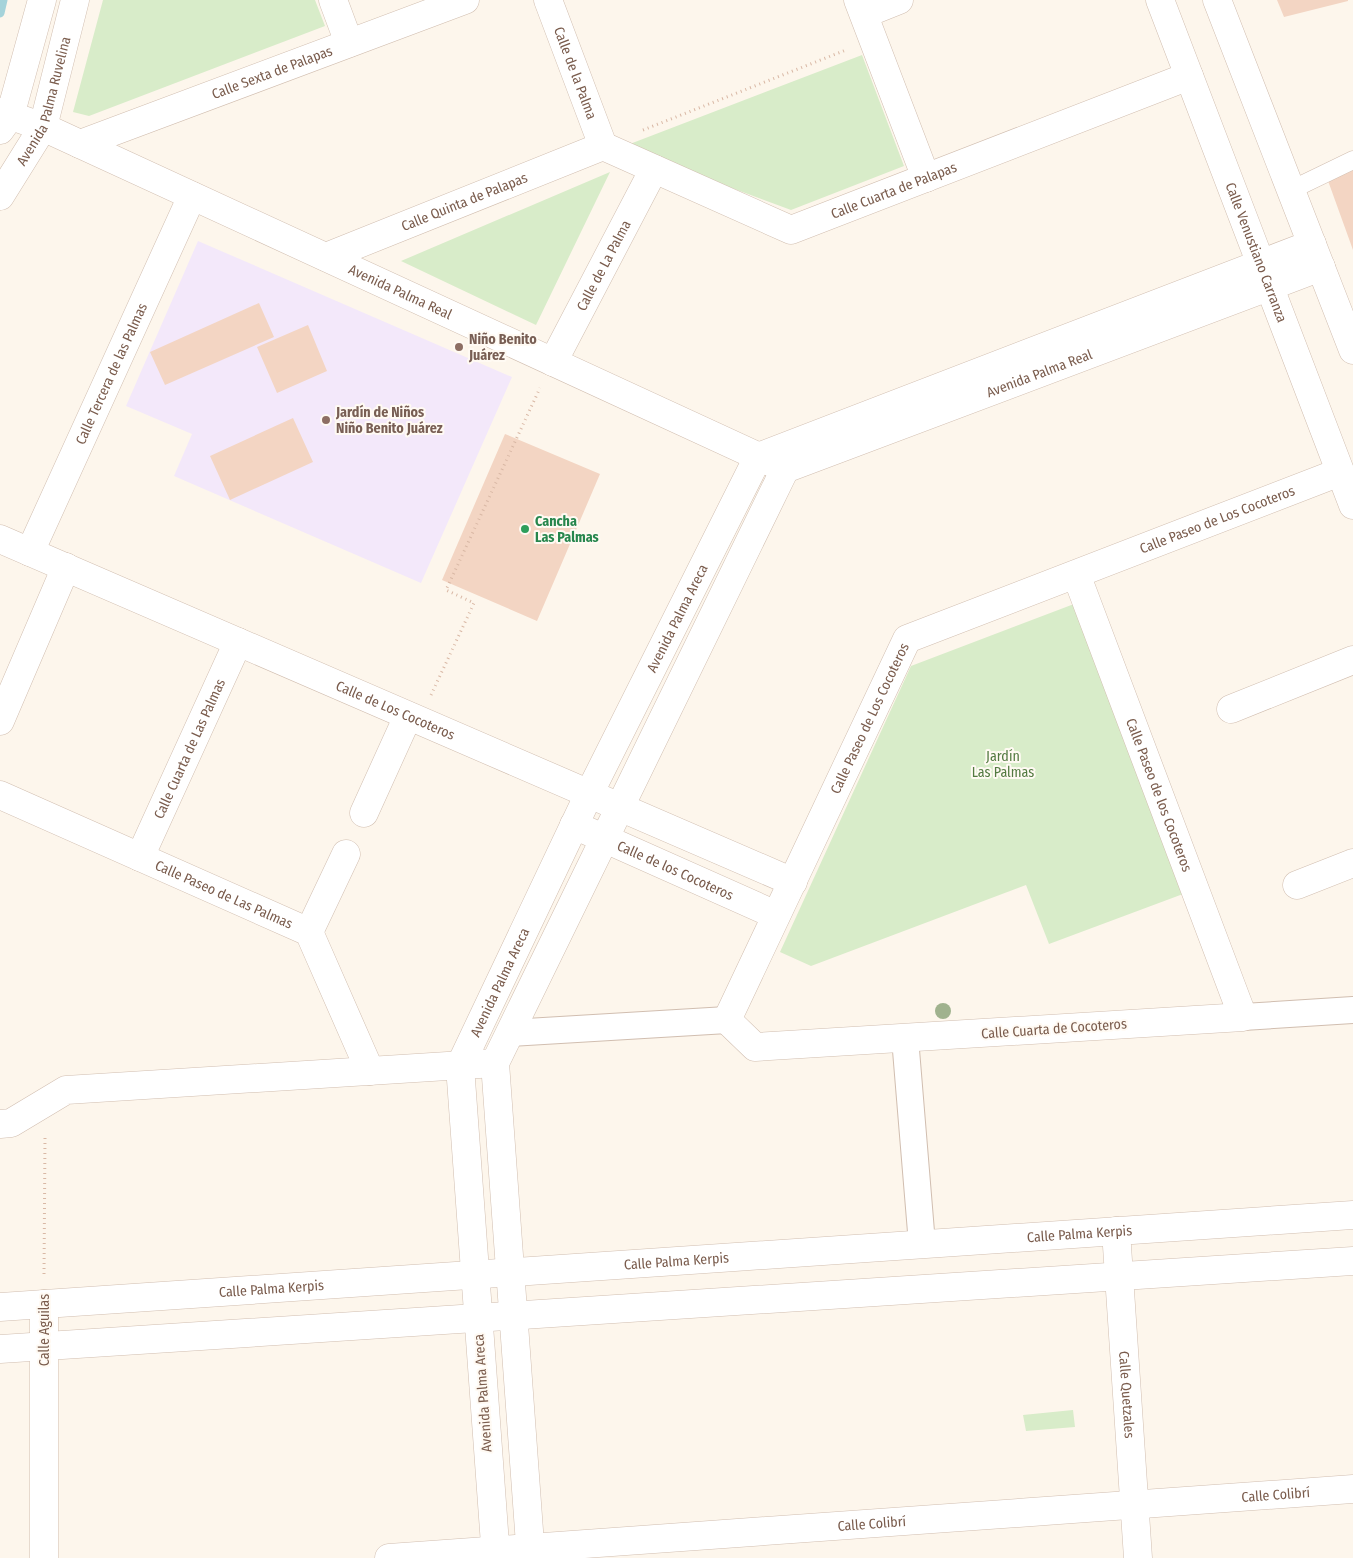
<svg xmlns="http://www.w3.org/2000/svg" width="1353" height="1558" viewBox="0 0 1353 1558" font-family="'Fira Sans Condensed',sans-serif">
<rect width="100%" height="100%" fill="#fdf6ec"/>
<path fill="#f3e8fa" d="M198,241L512,377L421,583L174,476L192,434L126,406Z"/>
<path fill="#d8ecc9" d="M103,0H315L325,26L89,116L73,112Z
M862,55L904,166L791,210L622,147Z
M610,172L536,325L401,261Z
M1074,604L1183,894L1049,944L1026,885L811,966L780,952L911,666Z
M1073,1410L1075,1427L1026,1431L1023,1415Z"/>
<g fill="none" stroke-linecap="round" stroke-linejoin="round">
<path stroke="#a5d3da" stroke-width="9" d="M0,13L3,0"/>
</g>
<path fill="#f3d5c3" d="M1277,0H1348V1L1284,17Z
M1353,170V250L1327,178Z
M259,303L274,337L165,385L150,352Z
M308,325L327,371L277,393L257,347Z
M293,418L313,462L230,500L210,456Z
M505,434L600,474L537,621L442,580Z"/>
<g fill="none" stroke-linecap="round" stroke-linejoin="round">
<g stroke="#d1beb0" stroke-width="19">
<path id="service" d="M1291,190L1353,160"/>
</g>
<g stroke="#d1beb0" stroke-width="28">
<path id="pedestrian" d="M1243,1017L1353,1010
M510,1033L727,1020
M905,1038L922,1244"/>
</g>
<g stroke="#d1beb0" stroke-width="29">
<g id="minor">
<path d="M333,0L349,43"/>
<path id="s1" d="M548,0L603,146"/>
<path d="M858,0L926,178"/>
<path id="s2" d="M1160,0L1353,505"/>
<path d="M864,14L899,0"/>
<path id="s3" d="M0,112L43,127L779,466"/>
<path d="M0,130L10,116L42,0"/>
<path id="s4" d="M80,144L465,0"/>
<path id="s5" d="M603,146L791,230L1189,76"/>
<path id="s6" d="M0,196L43,127L75,0"/>
<path id="s7" d="M326,257L603,146"/>
<path id="s8" d="M553,362L654,169"/>
<path id="s9" d="M0,539L793,882"/>
<path id="s10" d="M30,552L192,196"/>
<path id="s11" d="M1076,574L1243,1017L755,1047L727,1020L907,639L1340,472"/>
<path d="M1231,709L1353,660"/>
<path d="M0,721L66,567"/>
<path id="s12" d="M0,795L309,932L370,1071"/>
<path d="M364,813L408,716"/>
<path id="s13" d="M574,825L776,915"/>
<path id="s14" d="M140,857L238,642"/>
<path d="M1297,885L1353,863"/>
<path d="M309,932L346,854"/>
<path d="M0,1124L11,1123L66,1090L495,1063"/>
<path id="s15" d="M1116,1231L1138,1558"/>
<path d="M44,1304V1558"/>
<path id="s16" d="M0,1307L1353,1215"/>
<path d="M0,1349L1353,1261"/>
<path id="s17" d="M389,1558L1353,1489"/>
</g>
</g>
<g stroke="#d1beb0" stroke-width="29">
<g id="tertiary">
<path d="M1217,0L1353,350"/>
<path id="s18" d="M496,1558L460,1066L589,794L758,457L1312,244"/>
<path id="s19" d="M531,1558L495,1063L785,469L1321,267"/>
</g>
</g>
<path stroke="#d9b8a5" stroke-width="3" stroke-dasharray="1 4" stroke-linecap="butt" d="M643,130L846,50
M431,695L474,603L446,590L540,388
M44,1274L45,1138"/>
<use href="#service" stroke="#fff" stroke-width="18"/>
<use href="#pedestrian" stroke="#fff" stroke-width="26"/>
<use href="#minor" stroke="#fff" stroke-width="28"/>
<use href="#tertiary" stroke="#fff" stroke-width="28"/>
</g>
<circle fill="#a0b28e" cx="943" cy="1011" r="8"/>
<g fill="#8d6e63" stroke="#fffaf3" stroke-width="2">
<circle cx="459" cy="347" r="5"/>
<circle cx="326" cy="420" r="5"/>
</g>
<circle fill="#2e9e5b" stroke="#fffaf3" stroke-width="2" cx="525" cy="529" r="5"/>
<g text-anchor="middle" dominant-baseline="central" stroke-width="4" stroke-linejoin="round" paint-order="stroke">
<g font-size="14" fill="#7a5c4d" stroke="#fffaf3">
<text stroke="none"><textPath href="#s4" startOffset="205">Calle Sexta de Palapas</textPath></text>
<text stroke="none"><textPath href="#s1" startOffset="78">Calle de la Palma</textPath></text>
<text stroke="none"><textPath href="#s6" startOffset="106">Avenida Palma Ruvelina</textPath></text>
<text stroke="none"><textPath href="#s5" startOffset="316">Calle Cuarta de Palapas</textPath></text>
<text stroke="none"><textPath href="#s7" startOffset="149">Calle Quinta de Palapas</textPath></text>
<text stroke="none"><textPath href="#s2" startOffset="270">Calle Venustiano Carranza</textPath></text>
<text stroke="none"><textPath href="#s8" startOffset="109">Calle de La Palma</textPath></text>
<text stroke="none"><textPath href="#s3" startOffset="439">Avenida Palma Real</textPath></text>
<text stroke="none"><textPath href="#s19" startOffset="1429">Avenida Palma Real</textPath></text>
<text stroke="none"><textPath href="#s10" startOffset="196">Calle Tercera de las Palmas</textPath></text>
<text stroke="none"><textPath href="#s11" startOffset="1755">Calle Paseo de Los Cocoteros</textPath></text>
<text stroke="none"><textPath href="#s18" startOffset="991">Avenida Palma Areca</textPath></text>
<text stroke="none"><textPath href="#s9" startOffset="431">Calle de Los Cocoteros</textPath></text>
<text stroke="none"><textPath href="#s11" startOffset="1335">Calle Paseo de Los Cocoteros</textPath></text>
<text stroke="none"><textPath href="#s14" startOffset="119">Calle Cuarta de Las Palmas</textPath></text>
<text stroke="none"><textPath href="#s11" startOffset="236">Calle Paseo de los Cocoteros</textPath></text>
<text stroke="none"><textPath href="#s13" startOffset="111">Calle de los Cocoteros</textPath></text>
<text stroke="none"><textPath href="#s12" startOffset="245">Calle Paseo de Las Palmas</textPath></text>
<text stroke="none"><textPath href="#s18" startOffset="586">Avenida Palma Areca</textPath></text>
<text transform="translate(1054 1029) rotate(-4)">Calle Cuarta de Cocoteros</text>
<text stroke="none"><textPath href="#s16" startOffset="1082">Calle Palma Kerpis</textPath></text>
<text stroke="none"><textPath href="#s16" startOffset="678">Calle Palma Kerpis</textPath></text>
<text stroke="none"><textPath href="#s16" startOffset="272">Calle Palma Kerpis</textPath></text>
<text transform="translate(44 1330) rotate(-90)">Calle Aguilas</text>
<text transform="translate(483 1393) rotate(-94)">Avenida Palma Areca</text>
<text stroke="none"><textPath href="#s15" startOffset="164">Calle Quetzales</textPath></text>
<text stroke="none"><textPath href="#s17" startOffset="889">Calle Colibrí</textPath></text>
<text stroke="none"><textPath href="#s17" startOffset="484">Calle Colibrí</textPath></text>
</g>
<g font-size="14" font-weight="bold" fill="#785e54" stroke="#fffaf3" text-anchor="start">
<text x="469" y="339">Niño Benito<tspan x="469" dy="16">Juárez</tspan></text>
<text x="336" y="412">Jardín de Niños<tspan x="336" dy="16">Niño Benito Juárez</tspan></text>
</g>
<g font-size="14" font-weight="bold" fill="#27864d" stroke="#fffaf3" text-anchor="start">
<text x="535" y="521">Cancha<tspan x="535" dy="16">Las Palmas</tspan></text>
</g>
<g font-size="14" fill="#537a41" stroke="#fffaf3">
<text x="1003" y="756">Jardín<tspan x="1003" dy="16">Las Palmas</tspan></text>
</g>
</g>
</svg>
